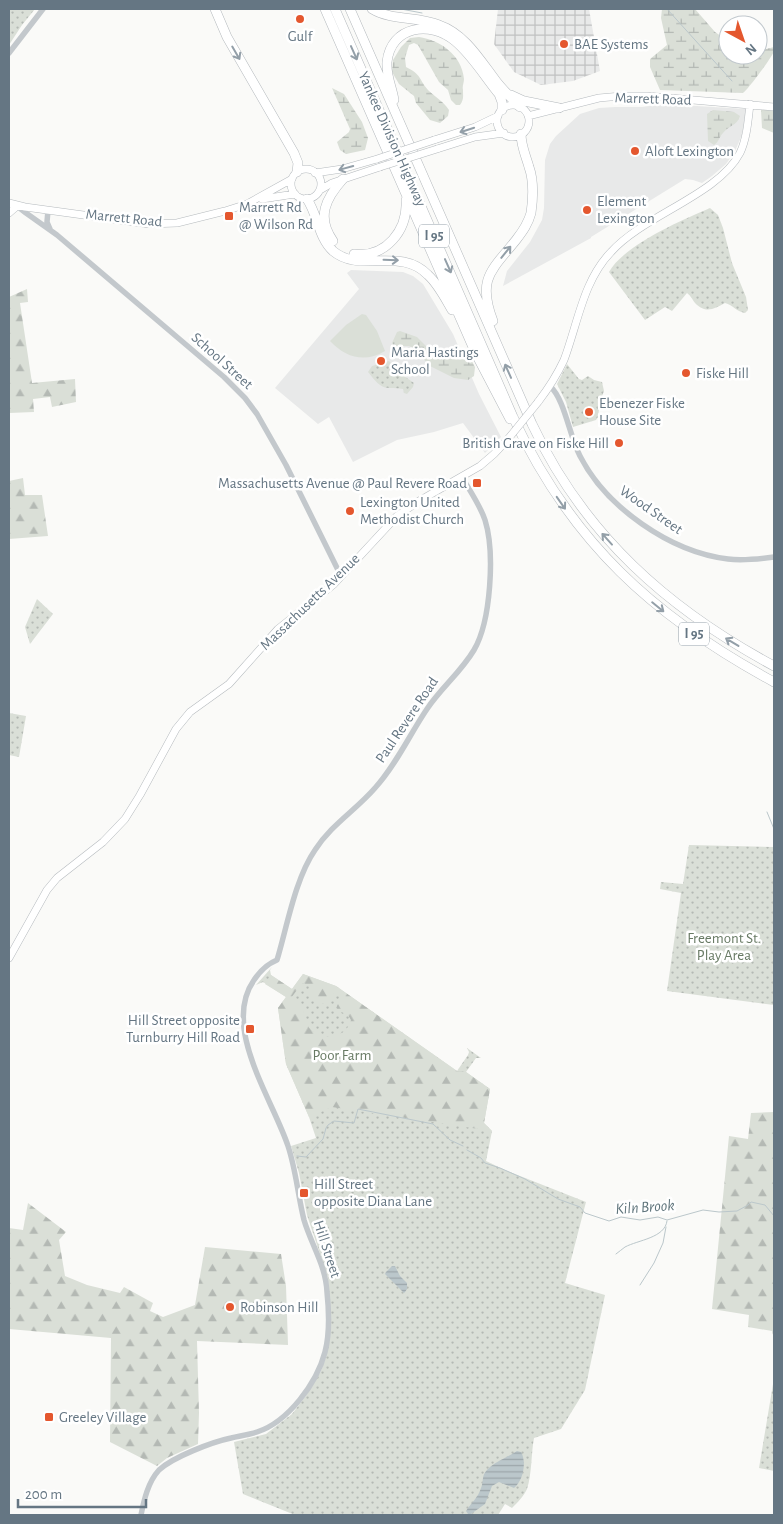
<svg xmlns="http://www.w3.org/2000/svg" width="783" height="1524" viewBox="0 0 783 1524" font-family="'Alegreya Sans',sans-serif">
<defs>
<pattern id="industrial-grid" width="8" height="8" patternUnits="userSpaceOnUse" patternTransform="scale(1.25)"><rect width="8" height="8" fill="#e8e9e9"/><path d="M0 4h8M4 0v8" fill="none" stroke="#c0c1c2"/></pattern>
<pattern id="grass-dots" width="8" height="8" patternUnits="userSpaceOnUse" patternTransform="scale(1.25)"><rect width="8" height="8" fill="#dadfd7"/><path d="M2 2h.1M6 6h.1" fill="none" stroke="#b4b9b4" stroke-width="1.8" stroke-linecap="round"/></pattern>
<pattern id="forest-firs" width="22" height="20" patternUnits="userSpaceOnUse" patternTransform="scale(1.25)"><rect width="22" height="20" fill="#dadfd7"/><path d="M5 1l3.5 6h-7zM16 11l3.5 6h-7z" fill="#b4b9b4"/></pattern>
<pattern id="wetland-marsh" width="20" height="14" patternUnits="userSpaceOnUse" patternTransform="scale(1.25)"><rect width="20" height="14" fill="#dadfd7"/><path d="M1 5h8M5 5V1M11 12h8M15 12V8" fill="none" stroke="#b4b9b4"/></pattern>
<pattern id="water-rules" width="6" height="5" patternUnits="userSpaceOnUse" patternTransform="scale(1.25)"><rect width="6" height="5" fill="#bbc7cb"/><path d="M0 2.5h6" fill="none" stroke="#9ca6aa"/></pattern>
</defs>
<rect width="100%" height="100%" fill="#fafaf8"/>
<path fill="#e8e9e9" d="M664,104L746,109L742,135L735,151L726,164L712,176L702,183L693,180L685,179L591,237V238L503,286L507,271L530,242L542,220L544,208L545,160L550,144L556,136L580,114L599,108L615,107H642Z
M351,270L403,272L413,276L423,284L453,334L479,394L501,437L485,453L463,423L434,432L397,440L353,462L329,417L318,424L275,388L359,289L347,273Z"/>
<path fill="url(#industrial-grid)" d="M498,9H589L600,71L573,81L541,85L514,72L494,44Z"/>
<path fill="url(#grass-dots)" d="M9,9H35L22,25L9,45Z
M710,208L718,215L723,228L732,263L746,297L748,310L745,313C737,312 733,305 725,303C714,309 706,314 695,303C692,299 691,296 687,293L672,311L665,307L645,320L609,272C624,245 682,220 710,208Z
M389,361L401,374L414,383L413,387L407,394L404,393L403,389C398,388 395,388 390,388C379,388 375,380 368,372L372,366Z
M567,364L579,379L582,380L588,376L594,380L602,382L604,391L600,402L598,417L596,420L573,427L566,402L557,384Z
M37,599L53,614L30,644L25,627Z
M9,713L26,716L19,757L9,755Z
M689,845L774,847V1005L667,991L681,893L660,889L661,882L683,884Z
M272,967L270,970L271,975L292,989L303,974L336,986L457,1071L468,1055L469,1052L467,1048L481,1058H476L466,1072L490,1089L484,1123L492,1131L486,1161L505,1170L586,1202L565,1283L605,1295L585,1390L561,1429L534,1438C531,1454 532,1474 527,1489C524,1496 517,1503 512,1508L505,1504L498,1515H295L243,1494L234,1442L266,1434L292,1414L305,1397L320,1373L326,1357L329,1301L328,1278L307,1215L299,1173L291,1146L316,1138L309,1117L286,1064L278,1008L286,997L263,982L256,985Z
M774,1378V1471L759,1468Z"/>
<path fill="url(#forest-firs)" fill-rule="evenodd" d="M27,289L28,302L20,303L32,383L75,379L76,402L52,407L50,397L33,399L34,412L9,413V297Z
M23,478L25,495H42L48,536L9,539V481Z
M303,974L336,986L457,1071L466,1072L490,1089L484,1123L492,1131L332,1107L309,1117L286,1064L278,1008L286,997L265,984L271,975L292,989ZM303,983L310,986L309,996C323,1012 327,1001 336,991L341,994L342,996L337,1006V1010L348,1015L351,1020C349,1027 345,1032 338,1035C327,1040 309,1033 305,1021C303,1017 305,1012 303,1009C301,1005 294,1001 291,998L297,990L299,992Z
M774,1112V1339L772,1331L748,1327L749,1315L712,1309L729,1136L748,1139L751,1113Z
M28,1203L66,1232L59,1240L65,1276L87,1285L120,1293L124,1287L153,1303L150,1311L163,1317L195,1305L205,1247L281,1254L286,1286L288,1345L197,1341L199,1413L198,1444L167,1458L157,1466L110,1442L111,1338L9,1329V1228L23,1230Z"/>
<path fill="url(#wetland-marsh)" d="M662,9H695L715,32L728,41V55H758V51L774,47C774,48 775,49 774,51C773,56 747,91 743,93L660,90L650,67V59L667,45L661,18Z
M419,37C440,40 462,55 464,79C464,83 462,86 463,90C463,97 464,99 460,105H456L451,100L448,90L439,82L418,45L414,43L409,45L405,58L406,67C422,75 418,78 428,90C435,97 443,101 449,110L448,116L440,123L430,120L416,103L414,96L399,84L392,72L393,60L401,47L410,38Z
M332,88L344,94L362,122L368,138L365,150L346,154L340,150L337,142L349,132L350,129Z
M763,108L774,110V133L762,128L761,110Z
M713,110L734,112L740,116C737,126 729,125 723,133C719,137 719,142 714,145L708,141L707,114Z
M400,331L417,337L431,351L445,354L460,351L468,354L475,367L474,376L468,380L454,378L430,366L413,348L409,346H393L392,343L397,332Z"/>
<path fill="#dadfd7" d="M362,314L366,315L377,331L385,351C365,363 346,358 330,341L346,325Z"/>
<path fill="url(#water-rules)" d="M392,1266H395L400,1276L407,1283V1289L405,1292L404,1293L385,1274L386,1272Z
M517,1451L521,1452C527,1462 523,1481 514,1488L499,1482L492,1486L485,1504L471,1514H468L466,1511C471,1503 478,1498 481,1488C484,1482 481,1476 487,1470C495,1461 507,1458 517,1451Z"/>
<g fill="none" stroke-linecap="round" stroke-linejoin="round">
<path stroke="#bbc7cb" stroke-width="1" d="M401,9L422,13
M667,9L732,81
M767,812L774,829
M467,1150L481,1158L485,1163L500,1168L525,1179L558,1199L580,1207L585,1213L609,1221L621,1217L640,1220L658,1217L667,1220L703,1210L719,1212L737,1211L748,1205L751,1202L765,1205L774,1216
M297,1156L306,1157L323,1139L326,1128L328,1125L334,1121L354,1123L358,1109L433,1124L450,1140L463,1146
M616,1254C619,1252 622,1249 625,1247C638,1240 665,1238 667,1221
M640,1285L654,1263L663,1243L666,1227"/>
<g stroke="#b5babe" stroke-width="8">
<path id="major" d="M497 121a16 16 0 1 1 32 0a16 16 0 1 1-32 0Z
M528,116L599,98L621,96H647L774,107
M434,140L475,127L498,116
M437,149L475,137L504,133
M291 184a15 15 0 1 1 30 0a15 15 0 1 1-30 0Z
M315,173L342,169L377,159
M320,190L332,183L380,167
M262,199L295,194
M9,203L25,207L149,224L177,223L225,211L247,204L292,179
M9,213L17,206
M538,402C548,389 557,375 564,360C578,323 583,281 611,252C644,215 718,195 740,153C747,138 748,121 750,104
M9,958L47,890L57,878L103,842L125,819L140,795L176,729L190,712L229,684L278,629L333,585L397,516L419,501L480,466L494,454L508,439"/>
</g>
<g stroke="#b4b9bd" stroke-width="10">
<path id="highway" d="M215,9L227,37L294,153L298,163L297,172
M325,9L476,354L510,419
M335,9L513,417C571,542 654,617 774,682
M350,9L532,424C584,535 668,609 774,666
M372,9C392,21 417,16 439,25C465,34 480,60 496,81C503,90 512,99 520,107
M511,95L524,101L559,108
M394,100C392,87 386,76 387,62C391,26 430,20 455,41C472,55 485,77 499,94L502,102V110
M307,199C318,215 318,237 333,251C360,274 400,246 428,275C438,284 445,298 452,310
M333,241C316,217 326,198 343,179
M354,254C386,258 408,230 406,200
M493,321C477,279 491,271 516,240C523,231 528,224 531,213C533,199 534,181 529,167C526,156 521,146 521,134"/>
</g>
<path stroke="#c3c8cc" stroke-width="5.5" d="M9,53L43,9
M17,206L26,213L57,235L224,377L245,398L257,414L286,465L341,576
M48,210L47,222L50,229
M550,386C565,400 569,435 580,456C606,507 670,552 728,559C744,561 759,559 774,557
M141,1515C144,1500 148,1482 159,1470C173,1457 212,1442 231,1438C239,1436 248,1435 257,1432C288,1422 317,1383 325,1352C330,1333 329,1311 327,1292C326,1266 311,1244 304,1220C298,1196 296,1170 288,1146C273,1100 221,1027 254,980C260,971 267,964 277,960C287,927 295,879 315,850C331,825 356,810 375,788C396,765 410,734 427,709C441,688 461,672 474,650C491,621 495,552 485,520C480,505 470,491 462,477"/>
<use href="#major" stroke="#fff" stroke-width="7"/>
<use href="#highway" stroke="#fff" stroke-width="9"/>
<g stroke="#b5babe" stroke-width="8" stroke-linecap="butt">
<path id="major-bridge" d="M377,159L434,140
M380,167L437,149
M508,439L538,402"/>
</g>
<use href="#major-bridge" stroke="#fff" stroke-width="7"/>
</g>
<defs><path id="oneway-shaft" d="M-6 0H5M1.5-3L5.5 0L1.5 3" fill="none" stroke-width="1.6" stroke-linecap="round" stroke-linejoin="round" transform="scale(1.25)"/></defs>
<g stroke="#939fa8">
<use href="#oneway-shaft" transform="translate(236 53) rotate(60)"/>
<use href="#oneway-shaft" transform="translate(354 53) rotate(66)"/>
<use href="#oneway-shaft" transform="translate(467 130) rotate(162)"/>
<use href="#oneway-shaft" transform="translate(346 168) rotate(165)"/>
<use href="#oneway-shaft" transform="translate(506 252) rotate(-51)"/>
<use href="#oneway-shaft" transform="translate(391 260) rotate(2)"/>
<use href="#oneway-shaft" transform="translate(448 266) rotate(66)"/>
<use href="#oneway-shaft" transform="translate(508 371) rotate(-114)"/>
<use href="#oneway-shaft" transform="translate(561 503) rotate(55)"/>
<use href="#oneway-shaft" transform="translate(607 539) rotate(-132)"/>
<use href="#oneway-shaft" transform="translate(658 607) rotate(39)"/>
<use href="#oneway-shaft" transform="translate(732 642) rotate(-149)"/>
</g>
<g fill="#e4572e" stroke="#fff" stroke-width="2">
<circle cx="300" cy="19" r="5"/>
<circle cx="564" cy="44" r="5"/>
<circle cx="635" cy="151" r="5"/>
<circle cx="587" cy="210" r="5"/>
<rect x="224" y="211" width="10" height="10" rx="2.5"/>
<circle cx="381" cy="361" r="5"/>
<circle cx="686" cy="373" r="5"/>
<circle cx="589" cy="412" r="5"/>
<circle cx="619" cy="443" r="5"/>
<rect x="472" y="478" width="10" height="10" rx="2.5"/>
<circle cx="350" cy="511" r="5"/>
<rect x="245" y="1024" width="10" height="10" rx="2.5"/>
<rect x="299" y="1188" width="10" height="10" rx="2.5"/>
<circle cx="230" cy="1307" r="5"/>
<rect x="44" y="1412" width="10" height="10" rx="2.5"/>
</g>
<g text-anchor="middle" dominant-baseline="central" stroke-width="5" stroke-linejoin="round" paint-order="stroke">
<g fill="#fff" stroke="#939fa8" stroke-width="1">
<rect x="419" y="224.5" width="30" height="23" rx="4"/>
<rect x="679" y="622.5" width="30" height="23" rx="4"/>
</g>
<g font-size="14" font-weight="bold" fill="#657683">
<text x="434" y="236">I 95</text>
<text x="694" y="634">I 95</text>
</g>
<g font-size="15" fill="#657683" stroke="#fff" text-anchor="start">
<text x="300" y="36" text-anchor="middle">Gulf</text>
<text x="574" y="44">BAE Systems</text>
<text x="645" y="151">Aloft Lexington</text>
<text x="597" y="201">Element<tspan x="597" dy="17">Lexington</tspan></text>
<text x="239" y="207">Marrett Rd<tspan x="239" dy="17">@ Wilson Rd</tspan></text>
<text x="391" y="352">Maria Hastings<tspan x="391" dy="17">School</tspan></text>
<text x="696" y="373">Fiske Hill</text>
<text x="599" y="403">Ebenezer Fiske<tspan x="599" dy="17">House Site</tspan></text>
<text x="609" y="443" text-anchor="end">British Grave on Fiske Hill</text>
<text x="467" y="483" text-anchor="end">Massachusetts Avenue @ Paul Revere Road</text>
<text x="360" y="502">Lexington United<tspan x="360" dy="17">Methodist Church</tspan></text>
<text x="240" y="1020" text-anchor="end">Hill Street opposite<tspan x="240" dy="17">Turnburry Hill Road</tspan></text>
<text x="314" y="1184">Hill Street<tspan x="314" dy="17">opposite Diana Lane</tspan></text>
<text x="240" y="1307">Robinson Hill</text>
<text x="59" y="1417">Greeley Village</text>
</g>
<g font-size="15" fill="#657683" stroke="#fff">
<text transform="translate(653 99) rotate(2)">Marrett Road</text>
<text transform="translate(392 139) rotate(66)">Yankee Division Highway</text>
<text transform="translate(124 218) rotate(6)">Marrett Road</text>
<text transform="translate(222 361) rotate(42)">School Street</text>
<text transform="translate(651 510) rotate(35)">Wood Street</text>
<text transform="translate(310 602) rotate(-44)">Massachusetts Avenue</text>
<text transform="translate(407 720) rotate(-56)">Paul Revere Road</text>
<text transform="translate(327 1249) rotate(72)">Hill Street</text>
</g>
<g font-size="15" fill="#687a64" stroke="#fff">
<text x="724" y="938">Freemont St.<tspan x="724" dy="17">Play Area</tspan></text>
<text x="342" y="1055">Poor Farm</text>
</g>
<g font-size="16" font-style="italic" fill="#60757c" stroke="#fff">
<text transform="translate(645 1207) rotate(-4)">Kiln Brook</text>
</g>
</g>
<rect width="783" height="1524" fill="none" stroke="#657683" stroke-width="20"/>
<g transform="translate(743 40) rotate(140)"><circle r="24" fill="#ffffff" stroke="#c1c8cd"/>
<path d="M0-4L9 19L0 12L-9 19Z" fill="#e4572e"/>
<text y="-8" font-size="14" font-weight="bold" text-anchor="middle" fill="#657683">N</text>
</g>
<path d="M18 1499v8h128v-8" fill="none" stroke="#657683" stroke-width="2.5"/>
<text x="25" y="1499" font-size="15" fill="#657683" stroke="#ffffff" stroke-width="4" paint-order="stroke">200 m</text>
</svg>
